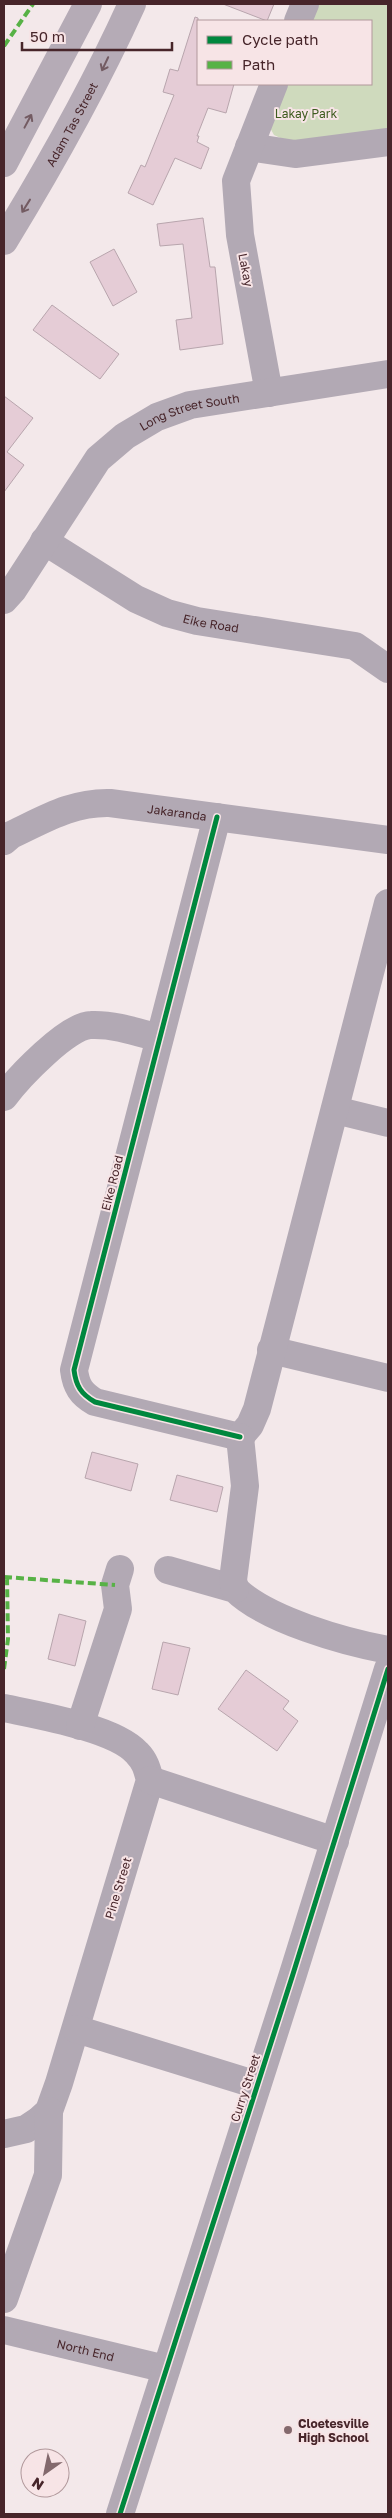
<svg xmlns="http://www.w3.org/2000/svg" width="392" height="2518" viewBox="0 0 392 2518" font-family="'Golos Text',sans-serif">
<rect width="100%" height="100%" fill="#f3e8ea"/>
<path fill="#cfdabd" d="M318,4H388V131L289,142L274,135L269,126L286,84H371V21H311Z"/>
<path fill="#e5ccd6" stroke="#b8a5ad" d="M223,4H274L267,21Z
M195,17L198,18V84H234L226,113L208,108L197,136H199L197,142L209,148L201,169L175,158L153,205L128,193L141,165L145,167L174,95L163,92L170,69L178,71Z
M203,218L210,267H215L223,344L180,350L176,320L192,318L183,244L160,246L157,224Z
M114,249L137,292L113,306L90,262Z
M52,305L119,354L100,379L33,330Z
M4,396L33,418L7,452L24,465L4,492Z
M92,1452L138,1464L131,1491L85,1478Z
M177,1475L223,1487L217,1512L170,1500Z
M59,1614L86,1621L75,1666L48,1659Z
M163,1642L190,1648L178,1695L152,1689Z
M246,1670L289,1701L283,1709L298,1721L277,1751L218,1709Z"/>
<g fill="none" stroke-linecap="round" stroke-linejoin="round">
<g stroke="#b2a9b4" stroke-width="28">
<path d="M298,21L305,4"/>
<path d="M249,147L295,154L388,142"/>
<path d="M269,393L240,235L236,181L274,84"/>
<path id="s1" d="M44,541L136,599L167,613L197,621L355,646L388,669"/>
<path id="s2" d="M4,600L13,590L98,459L125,436L157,417L190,405L388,374"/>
<path d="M217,817L74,1370C76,1386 81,1394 95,1402L240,1437"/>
<path id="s3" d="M4,841L11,835C45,819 72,802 110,803L388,840"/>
<path d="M4,1097C18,1078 68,1025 91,1025C114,1024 137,1032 159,1038"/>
<path d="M335,1110L388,1123"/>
<path d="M271,1350L388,1378"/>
<path d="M240,1437L250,1425L257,1409L388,903"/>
<path d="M168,1570L235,1589C266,1620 345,1642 388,1650"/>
<path d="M235,1589L233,1580L245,1486L240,1437"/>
<path d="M4,1708C37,1715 115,1728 137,1753C145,1761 147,1769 150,1780L59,2083L49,2111L38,2121L26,2129L4,2134"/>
<path d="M80,1726L118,1609L115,1585L120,1569"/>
<path d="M150,1780L335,1841"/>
<path d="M76,2029L257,2085"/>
<path d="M4,2299L48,2175L49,2111"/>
<path id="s4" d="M4,2330L166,2369"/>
<path d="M120,2514L293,1974L388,1669"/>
</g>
<g stroke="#b5abb6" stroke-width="28">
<path d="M4,163L88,4"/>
<path id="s5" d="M4,241C51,164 95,86 132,4"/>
</g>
<path stroke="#57b246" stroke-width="4" stroke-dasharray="8 4" stroke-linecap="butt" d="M4,46L33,4
M4,1577L115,1585
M4,1669L8,1639L7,1577"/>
<g stroke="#f7e4e6" stroke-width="8">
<path id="cycleway" d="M217,817L74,1370C76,1386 81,1394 95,1402L240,1437
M120,2514L293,1974L388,1669"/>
</g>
<use href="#cycleway" stroke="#00873e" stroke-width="5"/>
</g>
<defs><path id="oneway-shaft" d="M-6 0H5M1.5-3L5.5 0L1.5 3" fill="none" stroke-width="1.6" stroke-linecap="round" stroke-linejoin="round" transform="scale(1.25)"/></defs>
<g stroke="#735b62">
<use href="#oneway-shaft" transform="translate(105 64) rotate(115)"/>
<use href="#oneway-shaft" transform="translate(28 121) rotate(-62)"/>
<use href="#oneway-shaft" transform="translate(26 206) rotate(122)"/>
</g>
<circle fill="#83696d" stroke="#f7e4e6" stroke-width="2" cx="288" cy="2430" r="5"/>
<g text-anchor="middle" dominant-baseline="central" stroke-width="4" stroke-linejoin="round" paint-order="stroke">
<g font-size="12" fill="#3e5c1f" stroke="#f7e4e6">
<text x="306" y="113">Lakay Park</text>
</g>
<g font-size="12" fill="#47252a" stroke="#f7e4e6">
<text stroke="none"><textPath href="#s5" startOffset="135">Adam Tas Street</textPath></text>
<text transform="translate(246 270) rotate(79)">Lakay</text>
<text stroke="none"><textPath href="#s2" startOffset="275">Long Street South</textPath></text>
<text stroke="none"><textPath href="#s1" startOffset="188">Eike Road</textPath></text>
<text stroke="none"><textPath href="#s3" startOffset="182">Jakaranda</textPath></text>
<text transform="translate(112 1183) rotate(-76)">Eike Road</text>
<text transform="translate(118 1888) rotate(-73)">Pine Street</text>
<text transform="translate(245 2088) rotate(-72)">Curry Street</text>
<text stroke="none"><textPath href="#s4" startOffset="84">North End</textPath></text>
</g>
<g font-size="12" font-weight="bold" fill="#47252a" stroke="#f7e4e6" text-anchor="start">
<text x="298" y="2423">Cloetesville<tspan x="298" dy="14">High School</tspan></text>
</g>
</g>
<rect width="392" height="2518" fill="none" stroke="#47252a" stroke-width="10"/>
<rect x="197" y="20" width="175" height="65" fill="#f7e4e6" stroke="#b1989b"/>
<rect x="207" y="36" width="25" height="8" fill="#00873e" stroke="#b1989b"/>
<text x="242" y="45" font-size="15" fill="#47252a">Cycle path</text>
<rect x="207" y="61" width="25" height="8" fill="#57b246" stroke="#b1989b"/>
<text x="242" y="70" font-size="15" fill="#47252a">Path</text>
<g transform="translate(45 2473) rotate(213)"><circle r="24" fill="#f7e4e6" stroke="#b1989b"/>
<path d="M0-4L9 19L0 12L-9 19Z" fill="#83696d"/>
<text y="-8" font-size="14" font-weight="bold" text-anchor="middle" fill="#47252a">N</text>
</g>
<path d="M22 42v8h150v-8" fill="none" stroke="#47252a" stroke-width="2.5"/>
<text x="30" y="42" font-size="15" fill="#47252a" stroke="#f7e4e6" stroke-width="4" paint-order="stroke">50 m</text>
</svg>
